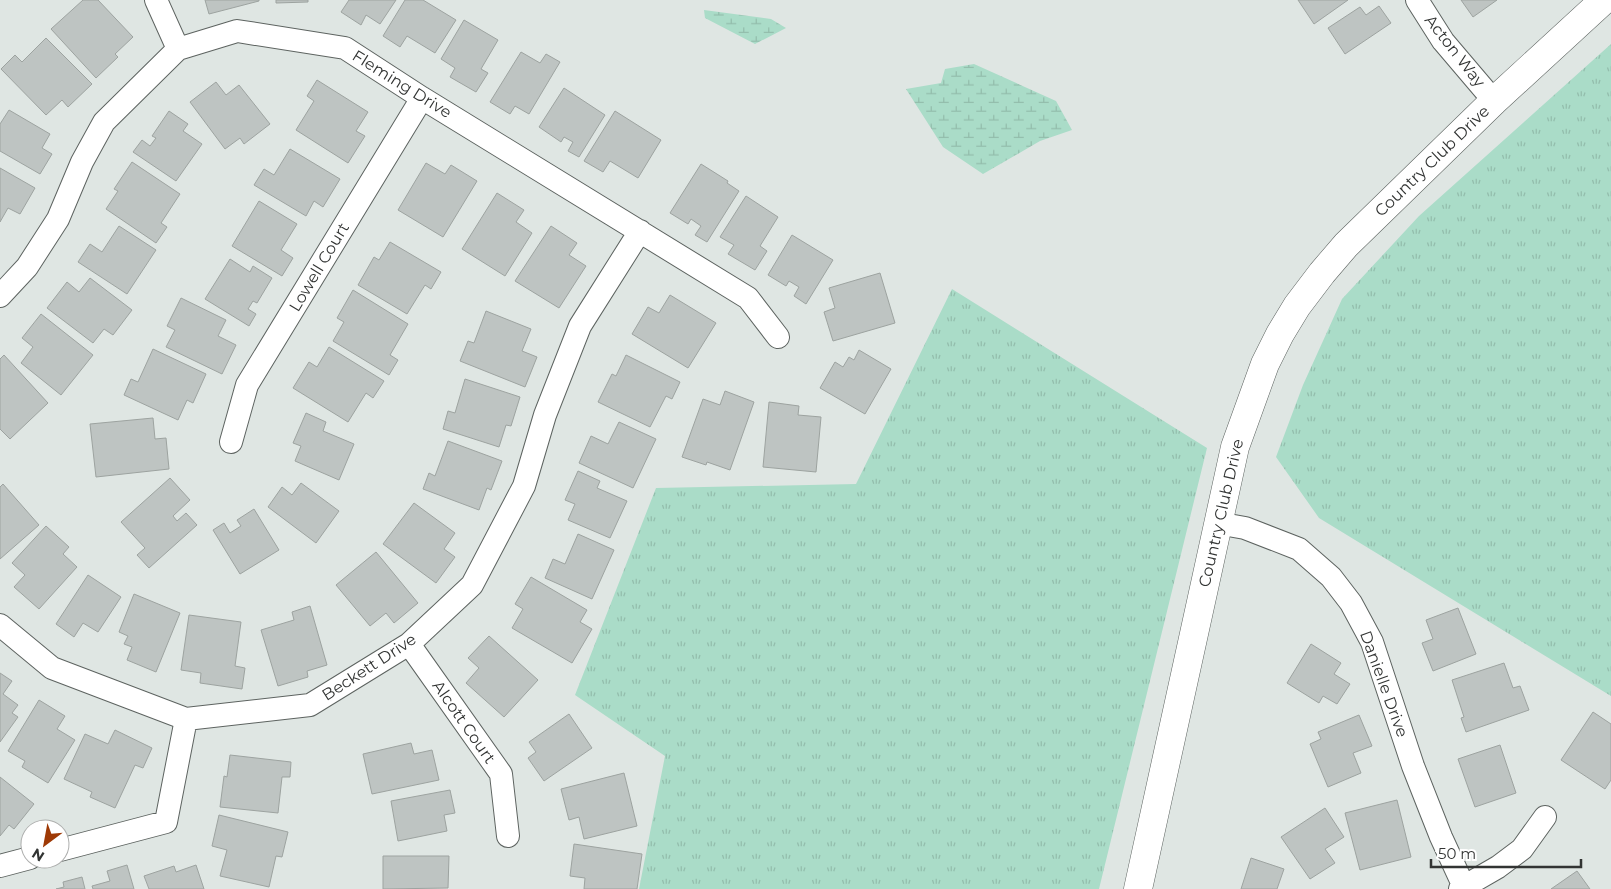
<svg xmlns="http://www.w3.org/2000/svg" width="1611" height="889" viewBox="0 0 1611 889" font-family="Montserrat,sans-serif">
<defs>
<pattern id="grass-tufts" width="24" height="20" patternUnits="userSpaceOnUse" patternTransform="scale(1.25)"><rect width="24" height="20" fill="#aadcc8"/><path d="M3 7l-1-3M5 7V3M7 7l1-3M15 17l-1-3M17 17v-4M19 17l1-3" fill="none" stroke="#93bdac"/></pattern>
<pattern id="wetland-marsh" width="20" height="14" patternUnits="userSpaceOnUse" patternTransform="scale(1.25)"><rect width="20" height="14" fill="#aadcc8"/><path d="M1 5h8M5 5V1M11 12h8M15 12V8" fill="none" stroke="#93bdac"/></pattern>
</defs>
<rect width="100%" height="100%" fill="#dfe6e3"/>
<path fill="url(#grass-tufts)" d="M1611,44V696L1319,518L1276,457L1303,385L1342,299L1419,216Z
M952,289L1207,448L1099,889H639L665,756L575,695L656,488L856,484Z"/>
<path fill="url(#wetland-marsh)" d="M704,10L771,19L786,28L755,44L705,18Z
M974,64L1056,101L1072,130L1040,141L983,174L943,147L906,89L941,83L945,69Z"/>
<path fill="#bec4c2" stroke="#9da3a0" d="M83,0H98L133,37L115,54L118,57L96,78L51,29Z
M205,0H259V1L209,14Z
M276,0H308V2L276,3Z
M349,0H396L380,24L366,15L361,25L341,12Z
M405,0H423L456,20L435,53L407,36L400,47L383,36Z
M1298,0H1348L1314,24Z
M1461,0H1497L1473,17Z
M1379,6L1391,23L1345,54L1328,28L1360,7L1366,15Z
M464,20L498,40L481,69L488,73L476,92L450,77L455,68L441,59Z
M46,38L92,84L68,107L62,100L46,115L1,69L15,55L22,62Z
M521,52L540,63L546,54L560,62L529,114L515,106L510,114L490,102Z
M317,80L368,112L356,131L365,136L348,163L296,130L314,101L307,96Z
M216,82L226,95L239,85L270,124L244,144L240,138L225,149L190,102Z
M564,88L605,115L579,157L568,151L573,142L564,137L561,142L539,127Z
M9,110L50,134L42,148L52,154L40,174L0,151V124Z
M169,111L188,124L183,131L202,144L176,181L133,152L142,140L150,146L156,138L152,136Z
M615,111L661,140L638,178L610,161L603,172L584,161Z
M290,149L340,179L323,207L314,201L306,216L254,185L264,169L274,175Z
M132,162L180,194L161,223L167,227L156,243L106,209L118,191L114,189Z
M426,163L445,174L451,165L477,181L443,237L398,210Z
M701,164L728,181L727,183L739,191L707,242L695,235L701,226L691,219L688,224L670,213Z
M0,168L35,188L20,214L8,208L0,222Z
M497,193L524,210L516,222L532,233L505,276L462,249Z
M746,196L778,217L760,246L767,251L755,270L728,254L734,245L720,237Z
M259,201L297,224L281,250L293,258L282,276L232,246Z
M119,226L156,250L127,294L78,262L90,244L102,252Z
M551,226L577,243L569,255L586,266L559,308L515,281Z
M792,235L833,260L806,304L794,296L799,287L789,281L786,286L768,275Z
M390,242L441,272L431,289L425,285L407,314L358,285L374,257L379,260Z
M230,259L250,272L253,266L272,278L257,303L253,301L248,309L256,314L249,326L205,299Z
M880,273L895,323L833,341L824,312L835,308L829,288Z
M90,278L132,310L113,335L104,329L93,343L47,308L67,282L79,292Z
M353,290L408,324L390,355L398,360L389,375L333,341L344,322L337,318Z
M670,295L716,323L688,368L632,334L648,307L659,313Z
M181,298L226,320L218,336L236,345L222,374L166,347L175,330L167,326Z
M486,311L531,329L522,351L537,357L525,387L460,361L468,341L474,343Z
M41,314L93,355L61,395L21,363L33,347L22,338Z
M329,347L384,381L373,398L366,393L348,422L293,388L309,362L317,367Z
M153,349L206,374L193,403L187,400L178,420L124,395L131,379L138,382Z
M859,350L891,369L865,414L820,388L835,362L843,367L849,357L854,360Z
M4,355L48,403L10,439L0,429V359Z
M626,355L680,382L672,399L666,396L650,427L598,402L612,374L616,376Z
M465,379L520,397L511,426L506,425L499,447L443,429L448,411L455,413Z
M725,391L754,402L730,470L707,462L706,465L682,457L703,399L720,405Z
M769,402L799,406L798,415L821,417L816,472L763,467Z
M306,413L326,422L323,431L354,444L339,480L295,461L301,446L293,443Z
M153,418L155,439L166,438L169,469L96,477L90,424Z
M619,422L656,439L633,488L579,463L591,436L608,444Z
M448,441L502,461L491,490L487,488L479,510L423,489L429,473L435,476Z
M578,471L600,481L597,488L627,501L610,538L568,520L575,504L565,500Z
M170,478L190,500L173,516L177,521L186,513L197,525L149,568L137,555L145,548L121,522Z
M301,483L339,511L316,543L268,507L282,487L292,495Z
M3,484L39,525L0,559V487Z
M414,503L455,533L444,549L455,557L436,583L383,544Z
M254,509L279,550L240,574L213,530L224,523L230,533L241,526L237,520Z
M46,526L69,547L63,554L77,567L39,609L14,587L25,575L12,563Z
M578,534L614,550L592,599L545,578L553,559L565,564Z
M376,552L418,603L394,623L386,613L370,626L336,585Z
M88,575L121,597L98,632L83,623L74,637L56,624Z
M531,577L587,610L580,622L592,629L572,663L512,628L523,609L515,604Z
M134,594L180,613L156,672L127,660L132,647L124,644L128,636L119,632Z
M310,606L327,665L307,671L308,677L278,686L261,630L294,620L292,612Z
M1458,608L1476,654L1433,671L1422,643L1433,639L1426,620Z
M189,615L241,622L235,666L245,668L242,689L200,683L201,673L181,670Z
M489,636L538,680L504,717L466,683L479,668L468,658Z
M1311,644L1341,663L1334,674L1350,684L1337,704L1323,696L1319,703L1287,683Z
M1504,663L1513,688L1520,686L1529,710L1466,732L1461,718L1464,717L1452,680Z
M0,673L12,681L3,694L18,705L12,713L18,717L0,742Z
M39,700L65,716L57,729L75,740L48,783L22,767L25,761L8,751Z
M1593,712L1611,724V780L1605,789L1561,760Z
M569,714L592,748L544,781L528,758L536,752L529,742Z
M1359,715L1372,746L1353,753L1361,773L1328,787L1310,744L1321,739L1318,732Z
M115,730L152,748L143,768L135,765L115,808L90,797L92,792L64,779L85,734L108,744Z
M411,743L414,754L432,750L439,780L372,794L363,754Z
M1500,745L1516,793L1475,807L1458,759Z
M230,755L291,762L290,777H282L278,813L220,807L224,776L227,777Z
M624,773L637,826L584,839L579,817L569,820L561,789Z
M0,777L34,804L14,829L9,825L0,836Z
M450,790L455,813L444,815L447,831L398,841L391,801Z
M1397,800L1411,857L1360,870L1345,813Z
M1325,808L1344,837L1325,849L1335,863L1310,879L1281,837Z
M219,815L288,832L282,857L276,856L269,887L220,876L227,850L212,846Z
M574,844L642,854L637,889H584L585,878L570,876Z
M383,856H449L448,888L383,889Z
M1251,858L1284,869L1277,889H1241Z
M127,865L134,889H93L92,886L110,881L107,871Z
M196,865L204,889H149L144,876L174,866L176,872Z
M1577,871L1590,889H1551Z
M82,877L85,889H56L64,887L63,882Z"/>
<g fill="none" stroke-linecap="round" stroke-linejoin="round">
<g stroke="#5d6360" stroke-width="24">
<path id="minor" d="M156,0L178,49
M1417,0L1443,41L1494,101
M0,296L27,267L58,219L82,162L104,122L178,49L237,31L345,48L422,98L748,298L778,337
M231,442L247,385L422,98
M1217,523L1245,528L1299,549L1331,577L1351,603L1372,642L1413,766L1441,837L1465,889
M0,625L52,668L186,719L310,705L409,644L472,585L524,486L545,415L580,326L640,231
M409,644L501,774L508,836
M60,850L166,822L186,719
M0,866L30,858
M1460,889L1498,867L1522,849L1545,817"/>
</g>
<g stroke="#5d6360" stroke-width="29">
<path id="tertiary" d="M1138,889L1235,447L1265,364L1280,334L1297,306L1322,273L1346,245L1494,101L1604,0"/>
</g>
<use href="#minor" stroke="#fff" stroke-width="22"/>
<use href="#tertiary" stroke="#fff" stroke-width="28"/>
</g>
<g text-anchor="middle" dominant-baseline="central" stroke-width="4.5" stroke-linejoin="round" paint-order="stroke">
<g font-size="16" fill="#323433" stroke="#fff">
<text transform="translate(1455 51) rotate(52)">Acton Way</text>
<text transform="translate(402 84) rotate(32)">Fleming Drive</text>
<text transform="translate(1432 161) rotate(-44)">Country Club Drive</text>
<text transform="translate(319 267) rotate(-59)">Lowell Court</text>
<text transform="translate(1221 513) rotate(-77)">Country Club Drive</text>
<text transform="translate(369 667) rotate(-33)">Beckett Drive</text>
<text transform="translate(1384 684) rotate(70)">Danielle Drive</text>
<text transform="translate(464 722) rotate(55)">Alcott Court</text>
</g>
</g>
<g transform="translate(45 844) rotate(212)"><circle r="24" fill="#ffffff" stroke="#adaead"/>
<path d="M0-4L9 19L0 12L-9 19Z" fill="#9e3905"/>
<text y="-8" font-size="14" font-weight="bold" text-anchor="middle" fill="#323433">N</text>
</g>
<path d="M1431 859v8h150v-8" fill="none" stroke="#323433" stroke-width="2.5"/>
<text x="1438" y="859" font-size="15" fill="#323433" stroke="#ffffff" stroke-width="4" paint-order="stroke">50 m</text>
</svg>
